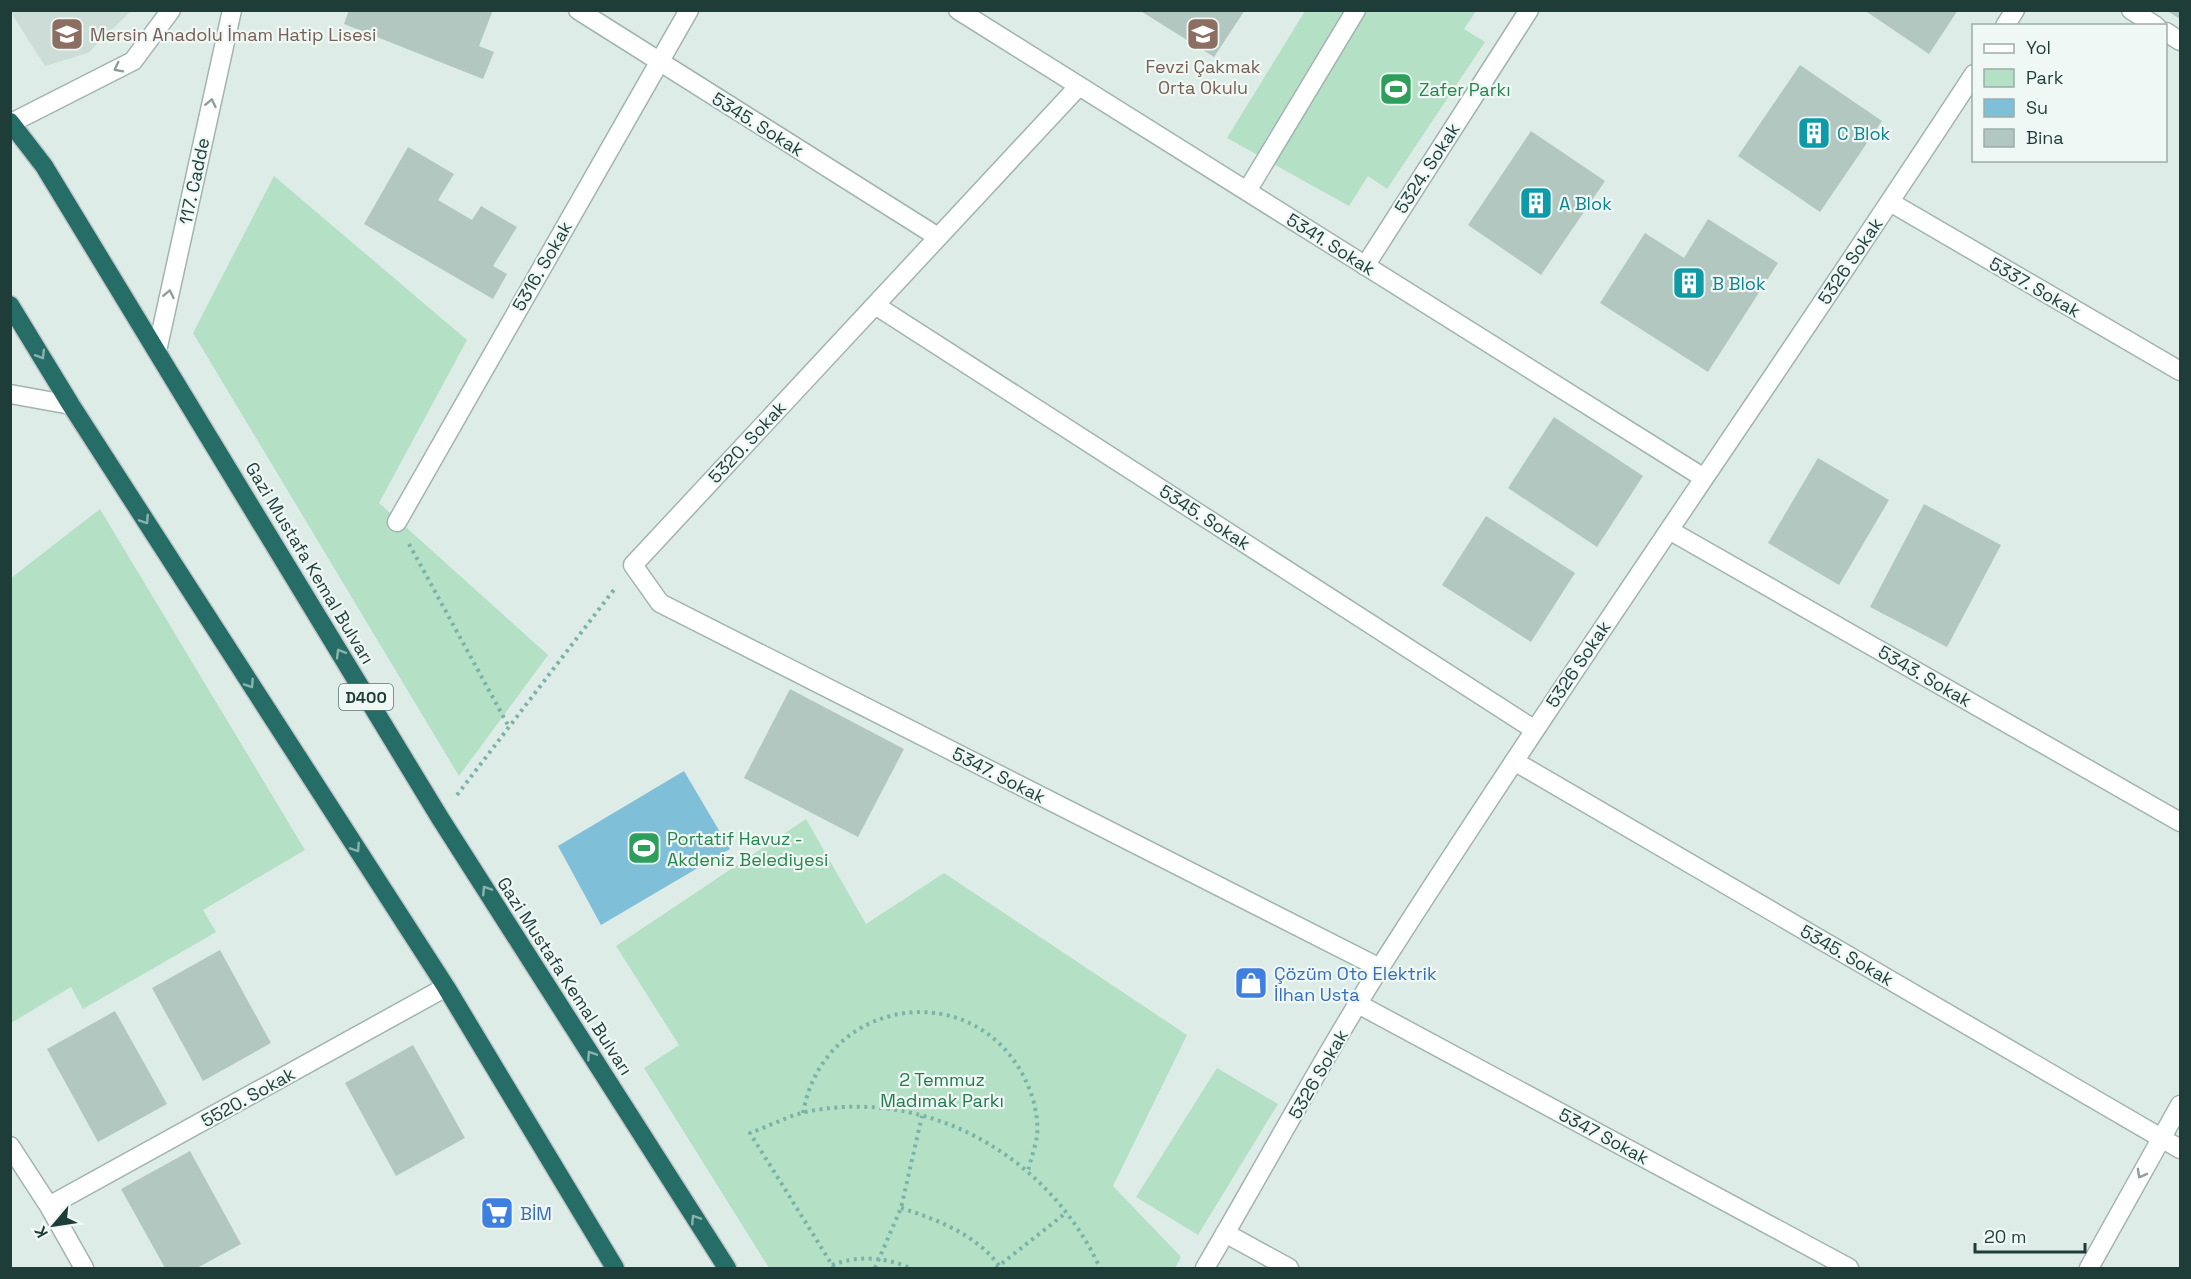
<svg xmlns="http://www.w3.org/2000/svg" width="2191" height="1279" viewBox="0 0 2191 1279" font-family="'Space Grotesk',sans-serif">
<rect width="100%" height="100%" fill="#deece7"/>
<path fill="#ccdcd6" d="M10,11L11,10L131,11L88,53L45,66Z"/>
<path fill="#b4e0c5" d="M1305,11H1476L1464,29L1485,42L1387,189L1368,176L1349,206L1227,138Z
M274,176L467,340L379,503L548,655L459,776L193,333Z
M100,509L305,850L203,910L216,932L83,1009L71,987L11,1023V578Z
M806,819L866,924L944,873L1187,1035L1113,1186L1181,1257L1175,1268H769L644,1068L679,1045L616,946Z
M1217,1068L1278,1104L1198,1235L1136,1197Z"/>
<path fill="#7fc0d8" d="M684,771L730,849L601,925L558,846Z"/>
<path fill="#b3c7c1" d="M349,10H493L479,46L494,52L483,79L344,24Z
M1139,10H1245L1214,57Z
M1864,10H1958L1929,54Z
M2166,10H2180V19Z
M1800,65L1882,121L1820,212L1738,156Z
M1531,131L1605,181L1541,275L1468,225Z
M408,147L454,174L438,200L472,220L481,206L517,227L493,266L507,274L493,299L364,224Z
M1708,219L1778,263L1708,372L1600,303L1645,233L1684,258Z
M1554,417L1643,476L1597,547L1508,488Z
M1818,458L1889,500L1839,585L1768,543Z
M1924,504L2001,545L1947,647L1870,607Z
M1486,516L1575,573L1531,642L1442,585Z
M790,689L904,749L858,837L744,778Z
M220,950L271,1043L203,1081L152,988Z
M115,1011L167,1104L98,1142L47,1049Z
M413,1045L465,1138L396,1176L345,1083Z
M190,1151L241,1244L197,1268H165L121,1189Z"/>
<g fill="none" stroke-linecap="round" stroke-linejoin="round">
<g stroke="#a1b4af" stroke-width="21">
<path id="minor" d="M578,10L938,237
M958,10L1704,478
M2131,10L2156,26
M2005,26L2015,10
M2166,32L2180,41
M1079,86L633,565L660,603L1380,968
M11,123L133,61L171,10
M1247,191L1356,10
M1890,202L2180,371
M1365,266L1529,10
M875,305L1535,730
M157,351L232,10
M10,394L71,405
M397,522L689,10
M1669,530L2180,822
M1514,761L2180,1149
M1358,1004L1849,1268
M10,1146L49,1206L84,1268
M49,1206L446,987
M1225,1233L1289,1268
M1205,1268C1264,1168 1319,1064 1381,966C1573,665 1779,373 1974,74
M2089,1268L2180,1105"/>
</g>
<g stroke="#c0c9c8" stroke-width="21">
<path id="highway" d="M10,122L44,166L440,818L727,1268
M10,305L71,405L446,987L615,1268"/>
</g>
<path stroke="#7bb3a8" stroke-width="4" stroke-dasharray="3 4.5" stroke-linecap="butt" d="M409,544L509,727
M457,795L616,587
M803,1113C823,998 973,974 1025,1079C1033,1095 1039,1117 1037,1136C1035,1147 1031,1159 1028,1171
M901,1208C939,1220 977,1235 1001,1268
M832,1265C858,1255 885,1257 910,1268
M834,1268L750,1133C769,1126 790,1115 810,1111C932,1088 1050,1159 1100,1268
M875,1268L901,1208L922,1116
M996,1268L1067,1212"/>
<use href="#minor" stroke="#fff" stroke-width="18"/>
<use href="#highway" stroke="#266d67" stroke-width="18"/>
</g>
<defs><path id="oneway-chevron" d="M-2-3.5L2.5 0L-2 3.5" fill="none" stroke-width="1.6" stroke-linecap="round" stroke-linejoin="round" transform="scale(1.5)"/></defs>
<g stroke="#8e9e9c">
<use href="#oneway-chevron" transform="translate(118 68) rotate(153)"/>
<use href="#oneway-chevron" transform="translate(211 103) rotate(-78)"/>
<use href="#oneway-chevron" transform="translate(169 294) rotate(-78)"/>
<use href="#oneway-chevron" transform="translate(2141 1174) rotate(119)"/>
</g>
<g stroke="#8ab2ae">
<use href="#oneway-chevron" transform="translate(41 355) rotate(59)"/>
<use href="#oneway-chevron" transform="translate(145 520) rotate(57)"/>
<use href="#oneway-chevron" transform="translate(340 653) rotate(-121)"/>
<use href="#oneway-chevron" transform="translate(250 684) rotate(57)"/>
<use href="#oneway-chevron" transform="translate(356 848) rotate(57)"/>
<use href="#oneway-chevron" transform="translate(486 890) rotate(-123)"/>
<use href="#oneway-chevron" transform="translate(591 1055) rotate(-123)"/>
<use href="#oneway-chevron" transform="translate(695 1219) rotate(-123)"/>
</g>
<defs>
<g id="school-square" transform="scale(1.725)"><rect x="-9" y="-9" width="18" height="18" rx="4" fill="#8d6e63" stroke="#eff8f5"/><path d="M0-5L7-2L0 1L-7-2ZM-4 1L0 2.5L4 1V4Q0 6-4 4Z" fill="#fff"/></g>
<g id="stadium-square" transform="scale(1.725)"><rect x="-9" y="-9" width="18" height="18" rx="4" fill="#2e9e5b" stroke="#eff8f5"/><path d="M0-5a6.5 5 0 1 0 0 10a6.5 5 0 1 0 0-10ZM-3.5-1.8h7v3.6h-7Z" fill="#fff"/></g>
<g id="building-square" transform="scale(1.725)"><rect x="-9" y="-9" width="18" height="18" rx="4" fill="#0f9aa8" stroke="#eff8f5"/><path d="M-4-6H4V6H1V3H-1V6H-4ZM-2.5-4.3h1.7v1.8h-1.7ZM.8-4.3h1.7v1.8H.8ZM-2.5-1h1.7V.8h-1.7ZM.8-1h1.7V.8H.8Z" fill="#fff"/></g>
<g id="shop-square" transform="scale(1.725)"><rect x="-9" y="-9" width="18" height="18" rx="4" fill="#3f7fe0" stroke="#eff8f5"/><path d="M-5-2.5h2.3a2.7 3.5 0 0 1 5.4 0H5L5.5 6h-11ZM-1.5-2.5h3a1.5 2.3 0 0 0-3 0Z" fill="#fff"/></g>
<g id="supermarket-square" transform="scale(1.725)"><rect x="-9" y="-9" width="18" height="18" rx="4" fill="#3f7fe0" stroke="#eff8f5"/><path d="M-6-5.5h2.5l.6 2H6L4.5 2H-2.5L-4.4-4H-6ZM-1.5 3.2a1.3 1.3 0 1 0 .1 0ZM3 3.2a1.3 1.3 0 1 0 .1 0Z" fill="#fff"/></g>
</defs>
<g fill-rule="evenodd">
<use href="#school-square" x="67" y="34"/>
<use href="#school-square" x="1203" y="34"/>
<use href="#stadium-square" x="1396" y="89"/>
<use href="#building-square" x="1814" y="133"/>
<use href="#building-square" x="1536" y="203"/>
<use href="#building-square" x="1689" y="283"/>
<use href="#stadium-square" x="644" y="848"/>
<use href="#shop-square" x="1251" y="983"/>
<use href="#supermarket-square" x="497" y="1213"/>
</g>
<g text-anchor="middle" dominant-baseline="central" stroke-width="4.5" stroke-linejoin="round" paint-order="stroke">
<rect fill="#eff8f5" stroke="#5d7571" stroke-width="1.5" x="339" y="684" width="54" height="26" rx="4.5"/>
<g font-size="16" font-weight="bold" fill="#1e3d39">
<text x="366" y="697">D400</text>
</g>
<g font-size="18" fill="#785e54" stroke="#eff8f5" text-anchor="start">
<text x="90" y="34">Mersin Anadolu İmam Hatip Lisesi</text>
<text x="1203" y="66" text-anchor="middle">Fevzi Çakmak<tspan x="1203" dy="21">Orta Okulu</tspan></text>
</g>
<g font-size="18" fill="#27864d" stroke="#eff8f5" text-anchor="start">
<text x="1419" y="89">Zafer Parkı</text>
<text x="667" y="838">Portatif Havuz -<tspan x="667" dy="21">Akdeniz Belediyesi</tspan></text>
</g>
<g font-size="18" fill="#1e3d39" stroke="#eff8f5">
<text transform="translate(758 124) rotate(32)">5345. Sokak</text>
<text transform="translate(1427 168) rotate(-57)">5324. Sokak</text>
<text transform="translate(194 181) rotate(-78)">117. Cadde</text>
<text transform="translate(1331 244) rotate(32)">5341. Sokak</text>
<text transform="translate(1850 261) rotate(-56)">5326 Sokak</text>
<text transform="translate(542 266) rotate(-60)">5316. Sokak</text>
<text transform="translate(2035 287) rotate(30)">5337. Sokak</text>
<text transform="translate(747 442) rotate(-47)">5320. Sokak</text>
<text transform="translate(1205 517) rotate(33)">5345. Sokak</text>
<text transform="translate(310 563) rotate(59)">Gazi Mustafa Kemal Bulvarı</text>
<text transform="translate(1578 664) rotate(-56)">5326 Sokak</text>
<text transform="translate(1925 676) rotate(30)">5343. Sokak</text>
<text transform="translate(999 775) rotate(27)">5347. Sokak</text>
<text transform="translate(1847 955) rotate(30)">5345. Sokak</text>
<text transform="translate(565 976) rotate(57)">Gazi Mustafa Kemal Bulvarı</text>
<text transform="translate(1318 1074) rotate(-60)">5326 Sokak</text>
<text transform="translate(248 1097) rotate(-29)">5520. Sokak</text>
<text transform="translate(1604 1136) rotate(28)">5347 Sokak</text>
</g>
<g font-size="18" fill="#0d838f" stroke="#eff8f5" text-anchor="start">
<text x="1837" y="133">C Blok</text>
<text x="1559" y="203">A Blok</text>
<text x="1712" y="283">B Blok</text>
</g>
<g font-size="18" fill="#366cbe" stroke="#eff8f5" text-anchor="start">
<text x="1274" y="973">Çözüm Oto Elektrik<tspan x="1274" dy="21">İlhan Usta</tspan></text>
<text x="520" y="1213">BİM</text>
</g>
<g font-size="18" fill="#23794e" stroke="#eff8f5">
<text x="942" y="1079">2 Temmuz<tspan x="942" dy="21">Madımak Parkı</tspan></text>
</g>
</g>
<rect width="2191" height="1279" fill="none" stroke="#1e3d39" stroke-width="24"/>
<rect x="1972" y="24" width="195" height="138" fill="#eff8f5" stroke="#9badaa" stroke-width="1.5"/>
<rect x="1984" y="44" width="30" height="9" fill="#ffffff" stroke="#9badaa" stroke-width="1.5"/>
<text x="2026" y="54" font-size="18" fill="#1e3d39">Yol</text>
<rect x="1984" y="69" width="30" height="18" fill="#b4e0c5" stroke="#9badaa" stroke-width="1.5"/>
<text x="2026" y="84" font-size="18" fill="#1e3d39">Park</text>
<rect x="1984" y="99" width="30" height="18" fill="#7fc0d8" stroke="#9badaa" stroke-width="1.5"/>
<text x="2026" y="114" font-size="18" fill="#1e3d39">Su</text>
<rect x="1984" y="129" width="30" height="18" fill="#b3c7c1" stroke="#9badaa" stroke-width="1.5"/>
<text x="2026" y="144" font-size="18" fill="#1e3d39">Bina</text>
<g transform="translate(54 1225) rotate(241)" stroke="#eff8f5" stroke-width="4.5" paint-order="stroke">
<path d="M0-4.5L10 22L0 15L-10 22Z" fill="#1e3d39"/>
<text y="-9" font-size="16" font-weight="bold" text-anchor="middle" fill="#1e3d39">K</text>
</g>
<path d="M1975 1243v9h110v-9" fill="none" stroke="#1e3d39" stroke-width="3"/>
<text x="1984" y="1243" font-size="18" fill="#1e3d39" stroke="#eff8f5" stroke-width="4.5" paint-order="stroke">20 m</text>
</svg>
